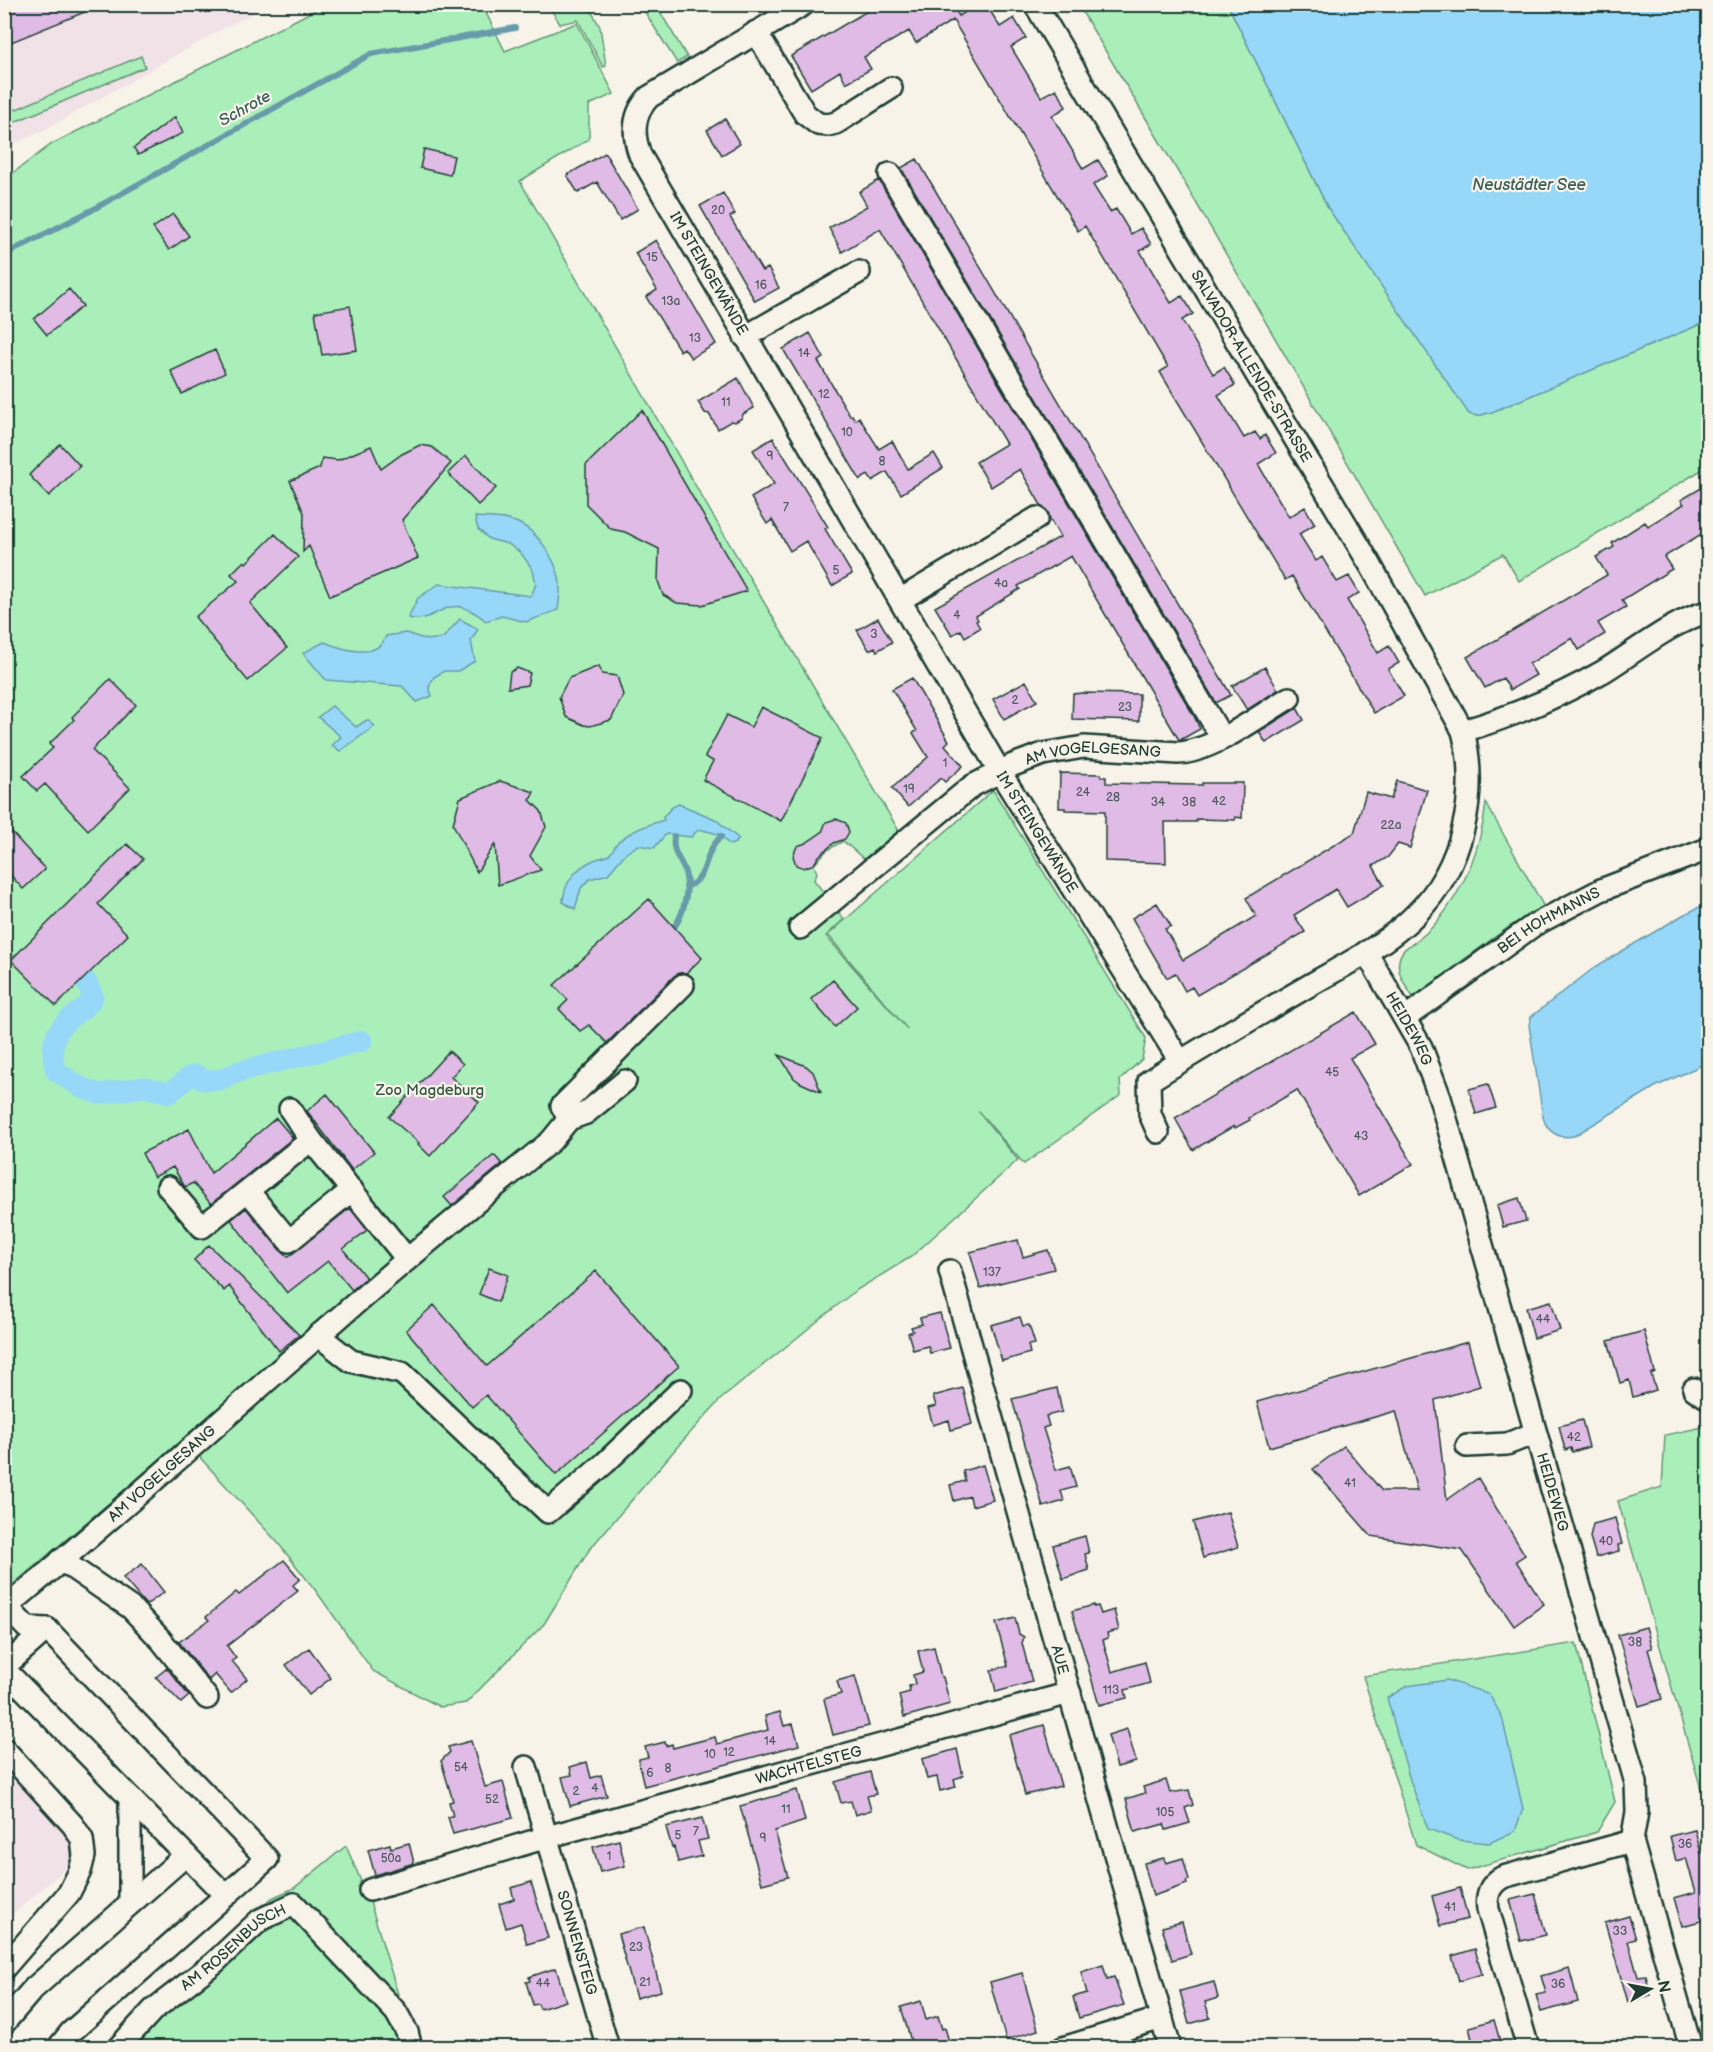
<svg xmlns="http://www.w3.org/2000/svg" width="1713" height="2052" viewBox="0 0 1713 2052" font-family="'Balsamiq Sans',sans-serif">
<rect width="100%" height="100%" fill="#f7f3e8"/>
<filter id="ink" filterUnits="userSpaceOnUse"><feTurbulence type="fractalNoise" baseFrequency=".0167" numOctaves="2"/><feDisplacementMap in="SourceGraphic" scale="12" xChannelSelector="R" yChannelSelector="G"/><feConvolveMatrix kernelMatrix="1 2 1 2 8 2 1 2 1" color-interpolation-filters="sRGB"/></filter>
<g filter="url(#ink)">
<path fill="#f0e2e7" d="M4,5H269L224,28L46,129L5,148Z
M4,1762L65,1833L73,1853V1862L5,1921Z"/>
<path fill="#aaefba" stroke="#649677" stroke-width="1.5" d="M325,5H482L505,51L577,23L614,94L589,105V139L520,181L709,509L899,831L864,859L843,841L826,851L814,865L817,873L814,880L844,919L826,936L908,1030L828,935L993,790L1146,1038L1142,1059L1120,1080L1121,1095L1024,1164L978,1111L1018,1160L911,1257L855,1291L721,1399L679,1445L589,1550L544,1624L466,1703L440,1707L373,1671L316,1591L278,1543L184,1440L5,1591V179L52,144Z
M548,5H588L600,27L606,66L603,67L578,20L560,24Z
M652,5H656L687,57L677,63L643,9Z
M1078,5H1228L1328,208L1470,414L1477,416L1492,412L1708,321V466L1519,581L1503,554L1425,596L1187,187Z
M141,56L145,67L5,126V114Z
M1486,803L1544,907L1509,927L1459,963L1447,979L1414,999C1407,987 1396,974 1399,961C1401,947 1411,946 1420,938C1426,934 1432,927 1437,922C1466,887 1481,848 1486,803Z
M1708,1426V1813L1618,1501L1662,1487L1665,1435Z
M1576,1643L1615,1802L1597,1832L1467,1870L1416,1845L1363,1676Z
M346,1846L370,1902L414,2047L103,2048L272,1898L294,1888Z"/>
<path fill="#97d8f9" stroke="#679aaa" stroke-width="1.5" d="M1228,5H1708V321L1492,412L1477,416L1469,414L1328,208Z
M475,517C490,518 508,517 522,525C540,535 554,558 559,577C562,588 559,599 558,610L526,622L502,616L486,621C444,586 440,626 408,618L418,598L439,584L531,596L536,584L533,570L521,553L508,544L489,539L478,529Z
M460,619L478,629L471,641L475,661L458,671H444L434,677L429,687L432,696L417,702L402,686L326,680L303,653L324,642C342,649 377,661 386,636L406,633L427,640L443,638Z
M332,706L356,727L367,720L375,726L340,751L332,745L341,737L318,717Z
M679,804L715,819L739,839L735,843L730,845L718,834L699,829L691,837L666,834L654,848L638,845L625,854L608,874L590,879L581,888L575,909L563,902C564,883 575,868 594,860C598,858 603,858 607,856C612,854 614,846 618,842C631,830 648,825 664,820L663,817L672,807Z
M1708,903V1062L1655,1087L1574,1136C1558,1139 1547,1132 1543,1117L1529,1025L1531,1017L1595,967L1683,915Z
M1708,1098V1242L1705,1212L1706,1107Z
M1447,1680L1489,1694L1502,1717L1523,1809L1515,1831L1489,1843L1458,1840L1428,1829L1410,1780L1387,1698L1407,1686Z"/>
<g fill="none" stroke-linecap="round" stroke-linejoin="round">
<path stroke="#679aaa" stroke-width="6" d="M4,259L12,251L92,210L371,54L515,28
M674,836C672,850 677,855 683,867C691,884 685,911 675,926
M686,887C704,880 703,868 710,852C712,846 717,841 721,836"/>
<path stroke="#97d8f9" stroke-width="21" d="M86,981L93,996C88,1008 82,1009 73,1016C53,1031 49,1048 56,1071L82,1088L99,1094L144,1087L170,1093L189,1077L197,1075L203,1080H219L241,1071L362,1041"/>
</g>
<path fill="#e0bbe5" stroke="#1f3d34" stroke-width="1.5" d="M4,4H102V5L4,45Z
M879,4H952L959,16L979,4H986L1000,27L1014,18L1026,38L1011,47L1041,97L1056,89L1061,97L1066,107L1052,116L1083,169L1098,160L1108,176L1093,185L1110,212L1116,209L1131,234L1141,228L1151,244L1140,251L1171,303L1182,296L1188,305L1193,314L1182,320L1213,374L1224,367L1235,385L1218,395L1244,438L1255,432L1260,439L1265,435L1276,453L1258,464L1289,517L1305,507L1310,516L1315,524L1299,534L1316,561L1322,557L1337,582L1349,576L1359,593L1347,600L1378,653L1389,646L1399,663L1388,669L1404,696L1374,713L1292,576L1285,580L1160,372L1168,367L1085,226L1078,231L953,20L916,43L909,31L864,57L871,69L846,83L840,71L811,89L791,56Z
M175,117L183,133L138,155L134,148Z
M725,119L740,144L722,155L707,130Z
M424,149L454,156L450,175L420,168Z
M605,153L638,209L620,220L597,182L578,193L567,175Z
M917,159L1231,695L1216,703L901,168Z
M879,180L1194,716L1200,729L1182,739L1179,740L1071,556L1018,586L1020,589L976,616L978,620L976,621L980,628L965,637L961,630L952,635L935,607L1060,537L1050,519L1048,512L1042,507L1020,469L991,487L976,462L1006,444L880,229L842,252L829,228L867,206L859,192Z
M723,193L735,214L730,217L762,271L768,268L779,288L755,301L700,206Z
M173,214L189,236L169,250L153,228Z
M656,240L716,344L691,358L684,348L680,351L646,297L657,290L635,253Z
M69,289L83,306L47,335L34,319Z
M350,306L357,350L322,355L315,312Z
M810,333L824,358L818,361L850,416L852,415L855,420L859,417L879,449L892,441L908,469L934,453L943,468L901,494L887,472L872,481L868,475L860,480L783,349Z
M215,350L225,373L182,394L171,371Z
M738,378L754,408L743,414L742,418L735,422L731,421L718,429L709,414L705,413L698,402Z
M642,410L747,591L702,605L677,603L663,595L658,581L659,549L625,532L611,529L586,504V465Z
M773,438L828,527L825,529L852,574L832,586L806,541L790,551L772,520L767,524L751,498L774,484L753,450Z
M60,444L80,466L49,496L29,475Z
M420,445L432,447L451,463L402,520L418,558L330,596L309,546L303,552L304,513L290,481L320,468L322,458L338,460L371,446L381,469L402,454Z
M466,456L496,488L478,505L448,473Z
M1708,484V530L1664,557L1672,569L1622,600L1626,607L1598,623L1605,634L1579,650L1572,638L1529,664L1536,675L1510,690L1503,678L1485,688L1467,657L1607,575L1596,557L1614,547L1612,543L1645,522L1648,526L1684,504L1681,500Z
M275,534L298,557L250,603L287,648L248,681L195,617L238,581L231,574L244,561L246,563Z
M878,618L892,642L877,651L875,647L869,650L857,630Z
M599,666L602,674L617,676L623,695L611,720L590,726L584,725L566,717L559,697L569,678Z
M1265,667L1278,690L1247,710L1232,686Z
M517,668L530,673L527,685L508,688L510,672Z
M912,678L949,741L945,745L963,766L945,782L941,778L908,807L892,788L928,757L913,733L917,731L892,689Z
M110,679L136,705L92,750L130,788L88,830L45,784L37,791L23,776L53,748L49,744L74,720L72,717Z
M1026,681L1037,701L1004,719L993,699Z
M1082,693L1139,694V721L1072,719L1073,694Z
M761,707L823,738L781,821L703,780L713,761L705,757L727,715L751,727Z
M1297,708L1304,720L1266,743L1259,732Z
M1060,773L1100,774L1101,777H1106V783L1196,785H1202V783H1243L1242,818L1236,817L1235,820L1196,819V822H1165L1166,863L1105,861V811L1065,810V808H1059Z
M500,781L534,792L530,800L541,811L546,827L530,856L541,870L498,885L495,844L477,872L453,824L460,798Z
M1397,781L1427,790L1410,848L1398,844L1388,857L1373,866L1384,885L1347,907L1336,889L1294,915L1305,932L1197,995L1192,987L1185,991L1175,973L1167,978L1132,918L1157,903L1171,926L1165,929L1183,960L1256,916L1246,898L1354,833L1366,792L1391,799Z
M836,819L846,823L849,832L845,839L834,843L819,856L814,864L804,868L796,865L793,856L797,846L806,843L822,832L826,822Z
M4,824L45,869L23,889L4,868Z
M127,844L143,859L98,904L128,935L56,1006L11,960Z
M649,899L702,958L686,973H679L674,976L607,1043L589,1025L580,1031L559,1009L568,1000L554,985Z
M833,980L857,1007L835,1027L811,999Z
M1356,1012L1375,1044L1350,1058L1413,1164L1359,1196L1297,1090L1249,1118L1250,1120L1235,1128L1234,1126L1193,1150L1175,1118Z
M449,1051L463,1064L451,1077L479,1102L430,1156L418,1144L419,1143L389,1117Z
M779,1055L806,1066L813,1072L821,1092L801,1083L794,1078Z
M1488,1084L1496,1108L1476,1114L1469,1089Z
M327,1094L374,1152L352,1170L307,1111Z
M276,1118L293,1138L211,1204L193,1183L185,1187L173,1167L154,1177L142,1153L189,1129L211,1173Z
M494,1155L502,1164L452,1206L444,1197Z
M1519,1198L1526,1221L1503,1227L1497,1205Z
M246,1208L279,1249L288,1257L350,1208L367,1230L343,1249L366,1278L352,1290L328,1261L287,1293L231,1220Z
M1018,1240L1023,1257L1048,1250L1054,1269L980,1288L970,1252Z
M209,1245L299,1335L279,1351L229,1286L224,1291L194,1260Z
M489,1268L508,1275L498,1302L479,1294Z
M596,1271L679,1366L556,1475L486,1395L472,1407L406,1330L434,1305L487,1366Z
M1551,1301L1560,1330L1534,1338L1526,1308Z
M940,1313L950,1348L930,1353L928,1346L913,1350L908,1333L913,1331L911,1327L922,1324L920,1318Z
M1020,1317L1023,1326L1029,1325L1035,1344L1028,1345L1030,1353L1002,1361L991,1325Z
M1644,1331L1655,1372L1651,1374L1656,1390L1633,1397L1629,1380L1620,1383L1608,1341Z
M1468,1342L1480,1386L1435,1400L1447,1500L1478,1478L1525,1555L1516,1561L1544,1604L1514,1626L1462,1550L1371,1536L1313,1469L1344,1446L1382,1491H1417L1396,1411L1269,1447L1257,1402Z
M963,1388L972,1424L951,1430L949,1420L933,1425L928,1408L936,1406L933,1396Z
M1057,1388L1062,1412L1046,1416L1049,1426L1043,1428L1056,1470L1070,1466L1076,1487L1061,1491L1064,1501L1043,1507L1012,1399Z
M1582,1420L1589,1447L1572,1452L1571,1448L1565,1450L1559,1426Z
M983,1465L993,1500L972,1506L970,1496L954,1501L950,1485L965,1481L963,1471Z
M1228,1512L1238,1547L1203,1558L1193,1522Z
M1615,1518L1622,1544L1618,1545L1619,1551L1596,1557L1590,1537L1593,1524Z
M1085,1536L1089,1553L1085,1554L1089,1570L1063,1579L1053,1545Z
M284,1560L300,1579L293,1585L298,1591L227,1646L236,1658L232,1661L247,1679L231,1693L215,1674L209,1680L179,1642L209,1620L206,1617L236,1592L239,1595Z
M142,1564L164,1592L146,1605L123,1578Z
M1094,1605V1607L1098,1606L1101,1614L1114,1610L1119,1630L1107,1633L1108,1638L1103,1640L1112,1672L1145,1662L1150,1683L1125,1690L1127,1698L1099,1705L1072,1611Z
M1015,1618L1019,1634L1024,1637L1022,1643L1032,1682L996,1692L991,1670L1008,1666L996,1623Z
M1646,1627L1652,1648L1648,1649L1662,1699L1639,1706L1618,1635Z
M934,1647L941,1677H943L950,1704L904,1717L899,1695L910,1692L909,1686L915,1684L913,1675L923,1672L918,1651Z
M309,1648L331,1678L309,1695L286,1665Z
M167,1668L189,1696L181,1703L156,1677Z
M855,1676L869,1726L833,1735L824,1699L841,1694L837,1681Z
M780,1712L784,1726L793,1724L799,1745L644,1786L639,1764V1759L648,1757L645,1747L665,1742L666,1746L672,1744L673,1748L715,1737L717,1744L768,1730L765,1716Z
M1044,1725L1061,1786L1025,1795L1009,1735Z
M1127,1729L1136,1762L1117,1767L1108,1735Z
M471,1741L485,1787L503,1782L513,1818L453,1834L448,1817L453,1816L449,1802L453,1801L441,1761L450,1752L448,1747Z
M957,1749L963,1776L954,1779L956,1787L940,1791L937,1777L927,1779L922,1759Z
M587,1762L591,1778L601,1775L607,1796L570,1806L562,1777L572,1775L570,1767Z
M870,1772L876,1794L867,1796L871,1810L855,1815L851,1801L841,1803L835,1782Z
M1166,1780L1170,1793L1189,1790L1193,1805L1185,1808L1190,1823L1166,1830L1164,1824L1135,1832L1126,1799L1145,1793L1143,1787Z
M797,1790L805,1821L775,1831L788,1877L762,1884L740,1806Z
M702,1818L708,1839L698,1841L702,1856L678,1862L674,1847L672,1848L666,1827Z
M1695,1830L1701,1853L1708,1851V1919L1682,1926L1674,1898L1696,1892L1686,1858L1676,1861L1670,1836Z
M619,1840L625,1866L600,1872L593,1847Z
M409,1843L414,1863L375,1875L368,1850L390,1844L391,1848Z
M1164,1858L1166,1863L1183,1858L1189,1880L1186,1881L1187,1884L1153,1896L1144,1863Z
M531,1882L548,1938L527,1944L521,1923L506,1928L499,1904L514,1899L511,1888Z
M1460,1888L1468,1919L1440,1926L1432,1896Z
M1535,1894L1546,1935L1521,1941L1510,1900Z
M1629,1916L1636,1939L1628,1941L1638,1977L1646,1976L1651,1996L1628,2002L1605,1923Z
M1182,1922L1191,1954L1172,1960L1162,1927Z
M644,1927L661,1991L636,1998L618,1934Z
M1475,1949L1482,1974L1459,1981L1452,1956Z
M1103,1965L1107,1979L1114,1977L1124,2005L1079,2018L1073,1997L1087,1993L1081,1972Z
M556,1968L566,2001L540,2009L538,2004L533,2005L526,1982L530,1981L529,1977Z
M1569,1968L1578,2002L1541,2012L1536,1995L1546,1993L1541,1976Z
M1022,1973L1038,2030L1006,2040L990,1982Z
M1214,1982L1218,1998L1205,2002L1210,2018L1189,2024L1180,1991Z
M921,2001L926,2020L938,2016L942,2029L945,2028L951,2048H913L901,2007Z
M1494,2020L1502,2048H1474L1469,2027Z"/>
<g fill="none" stroke-linecap="round" stroke-linejoin="round">
<g stroke="#1f3d34" stroke-width="26">
<g id="minor">
<path id="s1" d="M804,4L649,97C633,114 632,133 640,155L1000,772L1180,1061"/>
<path id="s2" d="M1035,4L1371,566L1463,731C1479,794 1463,867 1416,914C1384,947 1338,968 1298,992C1248,1021 1198,1050 1149,1081L1150,1114L1158,1132"/>
<path d="M756,32L805,114L818,124L828,125L836,123L891,88"/>
<path d="M890,174L1222,738"/>
<path d="M745,337L859,272"/>
<path d="M900,600L1037,518"/>
<path d="M1463,731C1513,716 1559,697 1604,671C1635,652 1674,620 1708,612"/>
<path id="s3" d="M800,928L972,786L1013,765L1043,754L1084,747L1178,753C1212,752 1260,715 1289,698"/>
<path id="s4" d="M1366,952L1421,1047L1440,1098L1636,1783L1637,1812L1632,1841L1691,2048"/>
<path id="s5" d="M1405,1018L1534,925L1601,890L1708,849"/>
<path d="M290,1109L311,1140L407,1259"/>
<path d="M569,1119L562,1106L683,985"/>
<path d="M168,1187L202,1227L311,1140"/>
<path d="M248,1191L289,1241L352,1190"/>
<path id="s6" d="M950,1271L1170,2048"/>
<path d="M318,1335L351,1361L402,1373L548,1512L605,1463L681,1390"/>
<path d="M1694,1389L1708,1398"/>
<path d="M1467,1446L1507,1444L1535,1433"/>
<path d="M61,1560L131,1608L161,1640L207,1698"/>
<path d="M7,1607L27,1628L47,1629L267,1859L71,2032L58,2048"/>
<path id="s7" d="M4,1609C111,1521 213,1427 317,1337C393,1270 472,1205 551,1141L569,1119L586,1113L625,1081"/>
<path d="M4,1667L47,1629"/>
<path d="M4,1669L226,1896"/>
<path d="M4,1749L73,1825L82,1839L84,1856L80,1871L69,1893L4,1968"/>
<path id="s8" d="M526,1767L608,2048"/>
<path id="s9" d="M370,1890L547,1837L1070,1693"/>
<path d="M130,1903V1798"/>
<path d="M4,2023L33,1989L186,1855"/>
<path id="s10" d="M118,2048L153,2010L214,1963L260,1920L294,1904L396,2012L407,2032L411,2048"/>
<path d="M1063,2048L1162,2018"/>
<path d="M1528,2048L1488,1909C1486,1894 1490,1884 1503,1877L1632,1841"/>
</g>
</g>
<use href="#minor" stroke="#f7f3e8" stroke-width="21"/>
</g>
</g>
<g text-anchor="middle" dominant-baseline="central" stroke-width="4.5" stroke-linejoin="round" paint-order="stroke">
<g font-size="12" fill="#4f5c60">
<text x="718" y="210">20</text>
<text x="652" y="257">15</text>
<text x="761" y="285">16</text>
<text x="671" y="301">13a</text>
<text x="695" y="338">13</text>
<text x="804" y="353">14</text>
<text x="824" y="394">12</text>
<text x="726" y="402">11</text>
<text x="847" y="432">10</text>
<text x="770" y="456">9</text>
<text x="882" y="461">8</text>
<text x="786" y="507">7</text>
<text x="836" y="570">5</text>
<text x="1001" y="583">4a</text>
<text x="957" y="615">4</text>
<text x="874" y="634">3</text>
<text x="1015" y="700">2</text>
<text x="1125" y="707">23</text>
<text x="945" y="763">1</text>
<text x="909" y="789">19</text>
<text x="1083" y="792">24</text>
<text x="1113" y="797">28</text>
<text x="1219" y="801">42</text>
<text x="1158" y="802">34</text>
<text x="1189" y="802">38</text>
<text x="1391" y="825">22a</text>
<text x="1332" y="1072">45</text>
<text x="1361" y="1136">43</text>
<text x="992" y="1272">137</text>
<text x="1543" y="1319">44</text>
<text x="1574" y="1437">42</text>
<text x="1350" y="1483">41</text>
<text x="1606" y="1541">40</text>
<text x="1635" y="1642">38</text>
<text x="1111" y="1690">113</text>
<text x="770" y="1741">14</text>
<text x="729" y="1752">12</text>
<text x="710" y="1754">10</text>
<text x="461" y="1767">54</text>
<text x="668" y="1768">8</text>
<text x="650" y="1773">6</text>
<text x="595" y="1788">4</text>
<text x="576" y="1791">2</text>
<text x="492" y="1799">52</text>
<text x="786" y="1809">11</text>
<text x="1165" y="1812">105</text>
<text x="696" y="1831">7</text>
<text x="678" y="1835">5</text>
<text x="763" y="1838">9</text>
<text x="1685" y="1844">36</text>
<text x="609" y="1856">1</text>
<text x="391" y="1858">50a</text>
<text x="1450" y="1907">41</text>
<text x="1620" y="1931">33</text>
<text x="636" y="1947">23</text>
<text x="645" y="1982">21</text>
<text x="543" y="1983">44</text>
<text x="1558" y="1984">36</text>
</g>
<g font-size="15" fill="#1f3d34" stroke="#f7f3e8">
<text stroke="none"><textPath href="#s1" startOffset="380">IM STEINGEWÄNDE</textPath></text>
<text stroke="none"><textPath href="#s2" startOffset="422">SALVADOR-ALLENDE-STRASSE</textPath></text>
<text stroke="none"><textPath href="#s3" startOffset="351">AM VOGELGESANG</textPath></text>
<text stroke="none"><textPath href="#s1" startOffset="1028">IM STEINGEWÄNDE</textPath></text>
<text stroke="none"><textPath href="#s5" startOffset="174">BEI HOHMANNS</textPath></text>
<text stroke="none"><textPath href="#s4" startOffset="88">HEIDEWEG</textPath></text>
<text stroke="none"><textPath href="#s7" startOffset="208">AM VOGELGESANG</textPath></text>
<text stroke="none"><textPath href="#s4" startOffset="574">HEIDEWEG</textPath></text>
<text stroke="none"><textPath href="#s6" startOffset="404">AUE</textPath></text>
<text stroke="none"><textPath href="#s9" startOffset="456">WACHTELSTEG</textPath></text>
<text stroke="none"><textPath href="#s8" startOffset="183">SONNENSTEIG</textPath></text>
<text stroke="none"><textPath href="#s10" startOffset="154">AM ROSENBUSCH</textPath></text>
</g>
<g font-size="15" fill="#345848" stroke="#f7f3e8">
<text x="430" y="1090">Zoo Magdeburg</text>
</g>
<g font-size="16" font-style="italic" fill="#375c5b" stroke="#f7f3e8">
<text transform="translate(245 109) rotate(-29)">Schrote</text>
<text x="1529" y="185">Neustädter See</text>
</g>
</g>
<rect width="1713" height="2052" fill="none" stroke="#f7f3e8" stroke-width="24"/>
<rect x="12" y="12" width="1689" height="2028" fill="none" stroke="#1f3d34" stroke-width="2" filter="url(#ink)"/>
<g transform="translate(1650 1989) rotate(80)" stroke="#f7f3e8" stroke-width="4.5" paint-order="stroke">
<path d="M0-4.5L10 22L0 15L-10 22Z" fill="#1f3d34"/>
<text y="-9" font-size="16" font-weight="bold" text-anchor="middle" fill="#1f3d34">N</text>
</g>
</svg>
